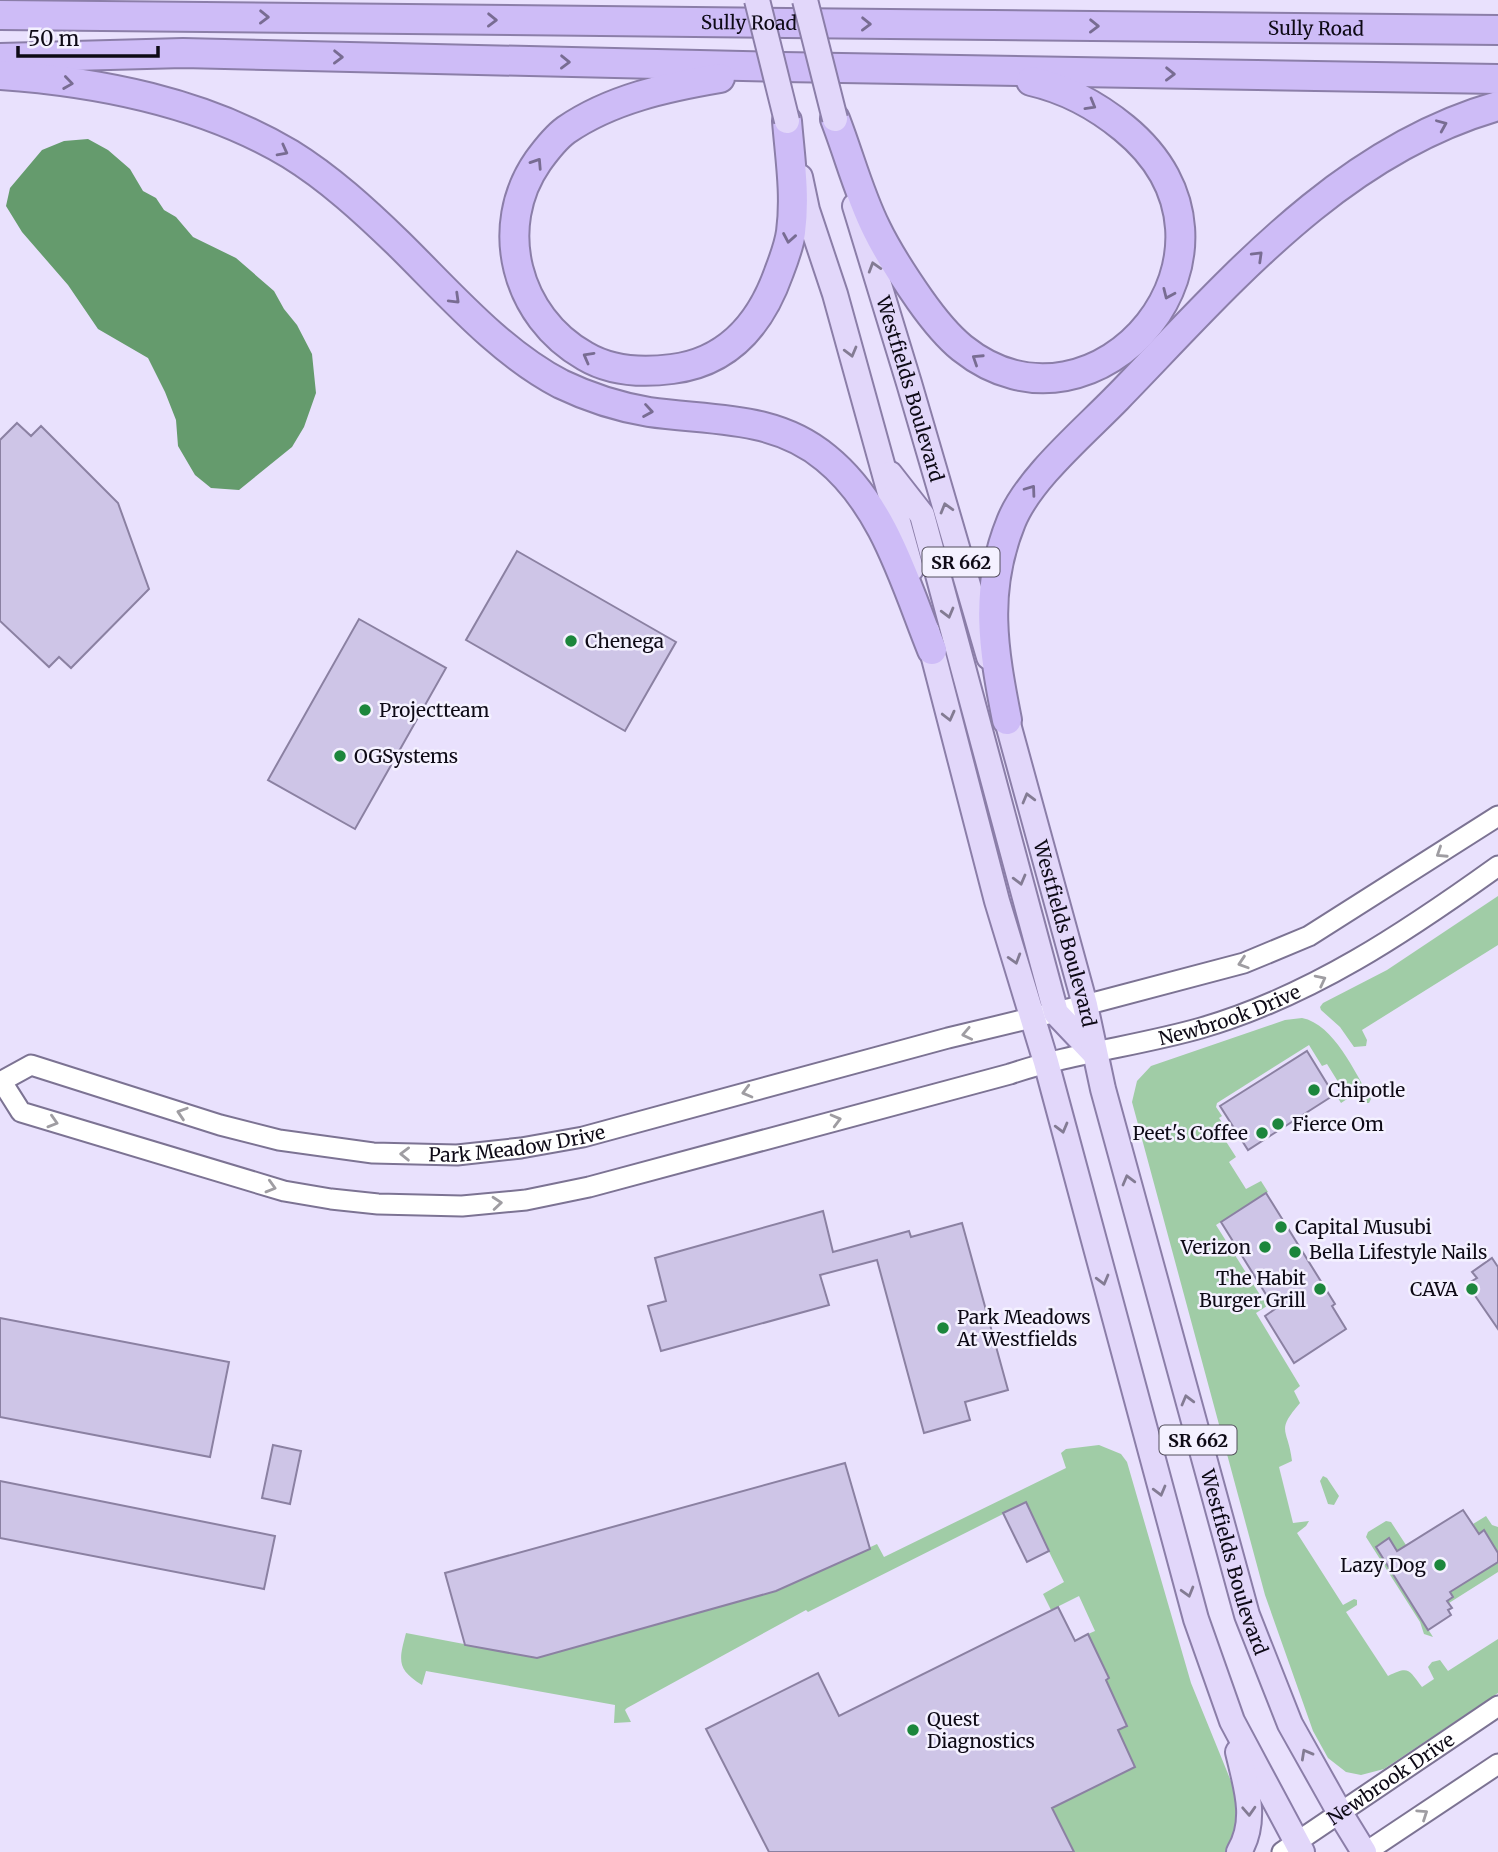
<svg xmlns="http://www.w3.org/2000/svg" width="1498" height="1852" viewBox="0 0 1498 1852" font-family="Merriweather,serif">
<rect width="100%" height="100%" fill="#e9e1fd"/>
<path fill="#a0cca6" d="M1498,896V945L1362,1030L1367,1040L1366,1046L1354,1047L1340,1027L1321,1010L1320,1007L1323,1003L1387,970Z
M1302,1018C1334,1024 1355,1073 1371,1099L1369,1103H1363L1356,1093L1341,1103L1338,1098L1345,1093L1327,1064L1322,1066L1309,1045L1217,1103L1216,1107L1222,1116L1219,1118L1224,1125L1218,1129L1236,1157L1229,1162L1246,1189L1261,1181L1268,1192L1216,1225L1267,1306L1256,1313L1300,1386L1294,1391L1300,1403C1275,1432 1288,1428 1292,1461L1279,1467L1293,1523L1309,1521L1306,1526L1297,1533L1343,1605L1354,1599L1357,1600V1605L1346,1612L1388,1676C1409,1666 1408,1669 1422,1687L1434,1679L1428,1667L1432,1662L1440,1660L1448,1671L1498,1639V1693L1384,1769L1361,1775L1346,1772L1328,1758L1313,1731L1265,1595L1132,1102L1137,1081L1151,1066L1285,1020Z
M1099,1445L1121,1454L1127,1462L1191,1683L1237,1796L1241,1822L1229,1852H1073L1052,1808L1135,1766L1118,1730L1127,1725L1106,1680L1109,1677L1088,1634L1095,1631L1079,1596L1051,1610L1043,1594L1064,1582L1025,1503L808,1612L806,1610L627,1708L625,1710L631,1722L614,1723L615,1705L426,1671L422,1685C396,1669 399,1660 406,1633L537,1658L776,1591L877,1544L884,1557L1066,1468L1061,1453L1066,1449Z
M1323,1476L1327,1478L1339,1496L1334,1505L1328,1504L1320,1481Z
M1486,1516L1492,1525L1498,1527V1553L1484,1531L1478,1534L1473,1524Z
M1386,1521L1391,1522L1406,1545L1397,1551L1389,1538L1376,1547L1433,1637L1424,1634L1420,1622L1366,1537L1368,1532Z
M1498,1562V1572L1449,1603L1447,1601L1453,1597L1450,1592Z"/>
<path fill="#659b6d" d="M88,139L108,150L130,169L143,191L156,198L164,210L176,217L193,237L236,258L274,291L284,309L297,325L312,354L316,393L304,427L292,447L239,490L211,488L195,475L178,446L176,420L165,392L148,358L98,329L68,285L22,232L6,206L10,188L42,150L64,141Z"/>
<path fill="#cec5e7" stroke="#8b81a2" stroke-width="2" d="M17,423L31,436L41,426L118,503L149,589L71,668L59,657L49,667L0,621V440Z
M517,551L676,642L625,731L466,640Z
M359,619L446,668L355,829L268,780Z
M1307,1051L1334,1095L1248,1150L1220,1106Z
M1266,1193L1335,1304L1332,1306L1346,1329L1294,1363L1265,1316L1275,1309L1221,1222Z
M823,1211L833,1252L909,1231L911,1237L962,1223L1008,1390L965,1402L970,1420L924,1433L877,1260L820,1275L829,1305L661,1351L648,1306L666,1301L655,1258Z
M1492,1258L1498,1267V1329L1467,1284L1477,1278L1472,1272Z
M0,1318L229,1362L210,1457L0,1417Z
M273,1445L301,1451L290,1504L262,1498Z
M845,1463L870,1549L776,1591L537,1658L465,1645L445,1573Z
M0,1481L275,1536L264,1589L0,1538Z
M1026,1502L1049,1551L1027,1562L1003,1513Z
M1463,1510L1479,1534L1484,1530L1498,1553V1562L1450,1592L1453,1597L1447,1601L1452,1608L1448,1610L1451,1615L1428,1630L1376,1547L1389,1538L1397,1551Z
M1058,1607L1075,1641L1088,1634L1109,1678L1106,1680L1127,1726L1118,1730L1135,1767L1052,1808L1074,1852H769L706,1729L818,1673L839,1716Z"/>
<g fill="none" stroke-linecap="round" stroke-linejoin="round">
<g stroke="#7c7393" stroke-width="23">
<g id="minor">
<path id="s1" d="M0,1082L31,1065L220,1125L279,1140L373,1153L457,1155L521,1148L583,1137L948,1038L1085,1005L1244,963L1309,936L1498,816"/>
<path id="s2" d="M2,1082L21,1112L284,1191L331,1199L378,1204L462,1206L526,1200L589,1187L1010,1074C1072,1053 1138,1046 1201,1028C1311,996 1406,932 1498,866"/>
<path id="s3" d="M1282,1852L1498,1706"/>
<path d="M1366,1852L1498,1764"/>
</g>
</g>
<g stroke="#8b7ea8" stroke-width="28">
<g id="major">
<path d="M800,177L807,210L835,294L911,569"/>
<path id="s4" d="M855,206L909,383L989,657"/>
<path d="M890,474L922,515L1056,1013L1093,1052"/>
<path d="M927,631L997,901L1046,1062L1196,1619L1232,1721L1302,1852"/>
<path id="s5" d="M1002,702L1085,1005L1103,1089L1247,1615L1290,1724L1340,1813L1364,1852"/>
<path d="M1238,1752C1246,1786 1258,1820 1239,1852"/>
</g>
</g>
<g stroke="#8b7ea8" stroke-width="32">
<g id="highway">
<path id="s6" d="M0,15L1498,30"/>
<path d="M0,58L183,53L783,67L1498,79"/>
<path d="M0,75C100,82 203,102 290,154C329,178 365,211 398,243C447,291 499,352 561,384C588,397 619,407 649,412C711,421 775,415 826,458C884,505 905,583 932,650"/>
<path d="M720,78C667,87 611,99 566,130C555,138 546,150 538,161C492,227 516,317 585,356C612,372 642,373 672,369C729,362 761,323 779,272C784,259 789,246 791,232C796,195 790,158 787,121"/>
<path d="M835,119C849,155 859,194 876,228C888,253 904,277 920,300C932,317 946,335 962,348C1097,456 1272,249 1124,128C1096,105 1066,89 1031,81"/>
<path d="M1007,720C993,649 983,591 1011,522C1028,479 1084,432 1117,398C1228,284 1339,151 1498,106"/>
</g>
</g>
<use href="#minor" stroke="#fff" stroke-width="19"/>
<use href="#major" stroke="#e2d7fa" stroke-width="24"/>
<use href="#highway" stroke="#cebcf7" stroke-width="28"/>
<g stroke="#8b7ea8" stroke-width="28" stroke-linecap="butt">
<path id="major-bridge" d="M757,0L787,121
M805,0L835,119"/>
</g>
<use href="#major-bridge" stroke="#e2d7fa" stroke-width="24"/>
</g>
<defs><path id="oneway-chevron" d="M-2-3.5L2.5 0L-2 3.5" fill="none" stroke-width="1.6" stroke-linecap="round" stroke-linejoin="round" transform="scale(1.75)"/></defs>
<g stroke="#786c92">
<use href="#oneway-chevron" transform="translate(264 17) rotate(1)"/>
<use href="#oneway-chevron" transform="translate(492 20) rotate(1)"/>
<use href="#oneway-chevron" transform="translate(866 24) rotate(1)"/>
<use href="#oneway-chevron" transform="translate(1094 26) rotate(1)"/>
<use href="#oneway-chevron" transform="translate(338 57) rotate(1)"/>
<use href="#oneway-chevron" transform="translate(565 62) rotate(1)"/>
<use href="#oneway-chevron" transform="translate(1170 74) rotate(1)"/>
<use href="#oneway-chevron" transform="translate(68 83) rotate(8)"/>
<use href="#oneway-chevron" transform="translate(1091 105) rotate(30)"/>
<use href="#oneway-chevron" transform="translate(1442 125) rotate(-23)"/>
<use href="#oneway-chevron" transform="translate(283 151) rotate(28)"/>
<use href="#oneway-chevron" transform="translate(537 163) rotate(-57)"/>
<use href="#oneway-chevron" transform="translate(789 238) rotate(100)"/>
<use href="#oneway-chevron" transform="translate(1258 256) rotate(-44)"/>
<use href="#oneway-chevron" transform="translate(1168 294) rotate(114)"/>
<use href="#oneway-chevron" transform="translate(455 299) rotate(44)"/>
<use href="#oneway-chevron" transform="translate(588 357) rotate(-151)"/>
<use href="#oneway-chevron" transform="translate(977 359) rotate(-147)"/>
<use href="#oneway-chevron" transform="translate(648 411) rotate(9)"/>
<use href="#oneway-chevron" transform="translate(1031 490) rotate(-54)"/>
</g>
<g stroke="#837b93">
<use href="#oneway-chevron" transform="translate(874 267) rotate(-107)"/>
<use href="#oneway-chevron" transform="translate(851 352) rotate(75)"/>
<use href="#oneway-chevron" transform="translate(946 508) rotate(-106)"/>
<use href="#oneway-chevron" transform="translate(948 613) rotate(75)"/>
<use href="#oneway-chevron" transform="translate(949 716) rotate(76)"/>
<use href="#oneway-chevron" transform="translate(1028 798) rotate(-105)"/>
<use href="#oneway-chevron" transform="translate(1020 880) rotate(75)"/>
<use href="#oneway-chevron" transform="translate(1015 959) rotate(73)"/>
<use href="#oneway-chevron" transform="translate(1062 1128) rotate(75)"/>
<use href="#oneway-chevron" transform="translate(1128 1180) rotate(-105)"/>
<use href="#oneway-chevron" transform="translate(1103 1280) rotate(75)"/>
<use href="#oneway-chevron" transform="translate(1187 1400) rotate(-105)"/>
<use href="#oneway-chevron" transform="translate(1160 1491) rotate(75)"/>
<use href="#oneway-chevron" transform="translate(1188 1592) rotate(74)"/>
<use href="#oneway-chevron" transform="translate(1306 1754) rotate(-119)"/>
<use href="#oneway-chevron" transform="translate(1249 1811) rotate(87)"/>
</g>
<g stroke="#9f9da2">
<use href="#oneway-chevron" transform="translate(1441 853) rotate(147)"/>
<use href="#oneway-chevron" transform="translate(1243 963) rotate(162)"/>
<use href="#oneway-chevron" transform="translate(1321 980) rotate(-27)"/>
<use href="#oneway-chevron" transform="translate(967 1034) rotate(168)"/>
<use href="#oneway-chevron" transform="translate(747 1092) rotate(165)"/>
<use href="#oneway-chevron" transform="translate(182 1113) rotate(-162)"/>
<use href="#oneway-chevron" transform="translate(836 1120) rotate(-15)"/>
<use href="#oneway-chevron" transform="translate(53 1122) rotate(17)"/>
<use href="#oneway-chevron" transform="translate(405 1154) rotate(-179)"/>
<use href="#oneway-chevron" transform="translate(271 1187) rotate(16)"/>
<use href="#oneway-chevron" transform="translate(497 1203) rotate(-5)"/>
<use href="#oneway-chevron" transform="translate(1423 1814) rotate(-34)"/>
</g>
<g fill="#1c863c" stroke="#f4f1ff" stroke-width="2.5">
<circle cx="571" cy="641" r="7"/>
<circle cx="365" cy="710" r="7"/>
<circle cx="340" cy="756" r="7"/>
<circle cx="1314" cy="1090" r="7"/>
<circle cx="1278" cy="1124" r="7"/>
<circle cx="1262" cy="1133" r="7"/>
<circle cx="1281" cy="1227" r="7"/>
<circle cx="1265" cy="1247" r="7"/>
<circle cx="1295" cy="1252" r="7"/>
<circle cx="1320" cy="1289" r="7"/>
<circle cx="1472" cy="1289" r="7"/>
<circle cx="943" cy="1328" r="7"/>
<circle cx="1440" cy="1565" r="7"/>
<circle cx="913" cy="1730" r="7"/>
</g>
<g text-anchor="middle" dominant-baseline="central" stroke-width="5" stroke-linejoin="round" paint-order="stroke">
<g fill="#f4f1ff" stroke="#534f5c" stroke-width="2">
<rect x="922.5" y="547.5" width="77" height="29" rx="5"/>
<rect x="1159.5" y="1425.5" width="77" height="29" rx="5"/>
</g>
<g font-size="18" font-weight="bold" fill="#0e0a16">
<text x="961" y="562">SR 662</text>
<text x="1198" y="1440">SR 662</text>
</g>
<g font-size="19" fill="#0e0a16" stroke="#f4f1ff">
<text stroke="none"><textPath href="#s6" startOffset="749">Sully Road</textPath></text>
<text stroke="none"><textPath href="#s6" startOffset="1316">Sully Road</textPath></text>
<text stroke="none"><textPath href="#s4" startOffset="191">Westfields Boulevard</textPath></text>
<text stroke="none"><textPath href="#s5" startOffset="240">Westfields Boulevard</textPath></text>
<text stroke="none"><textPath href="#s2" startOffset="1281">Newbrook Drive</textPath></text>
<text stroke="none"><textPath href="#s1" startOffset="534">Park Meadow Drive</textPath></text>
<text stroke="none"><textPath href="#s5" startOffset="891">Westfields Boulevard</textPath></text>
<text stroke="none"><textPath href="#s3" startOffset="131">Newbrook Drive</textPath></text>
</g>
<g font-size="19" fill="#0e0a16" stroke="#f4f1ff" text-anchor="start">
<text x="585" y="641">Chenega</text>
<text x="379" y="710">Projectteam</text>
<text x="354" y="756">OGSystems</text>
<text x="1328" y="1090">Chipotle</text>
<text x="1292" y="1124">Fierce Om</text>
<text x="1248" y="1133" text-anchor="end">Peet's Coffee</text>
<text x="1295" y="1227">Capital Musubi</text>
<text x="1251" y="1247" text-anchor="end">Verizon</text>
<text x="1309" y="1252">Bella Lifestyle Nails</text>
<text x="1306" y="1278" text-anchor="end">The Habit<tspan x="1306" dy="22">Burger Grill</tspan></text>
<text x="1458" y="1289" text-anchor="end">CAVA</text>
<text x="957" y="1317">Park Meadows<tspan x="957" dy="22">At Westfields</tspan></text>
<text x="1426" y="1565" text-anchor="end">Lazy Dog</text>
<text x="927" y="1719">Quest<tspan x="927" dy="22">Diagnostics</tspan></text>
</g>
</g>
<path d="M18 46v10h140v-10" fill="none" stroke="#0e0a16" stroke-width="3.5"/>
<text x="28" y="46" font-size="21" fill="#0e0a16" stroke="#f4f1ff" stroke-width="5" paint-order="stroke">50 m</text>
</svg>
